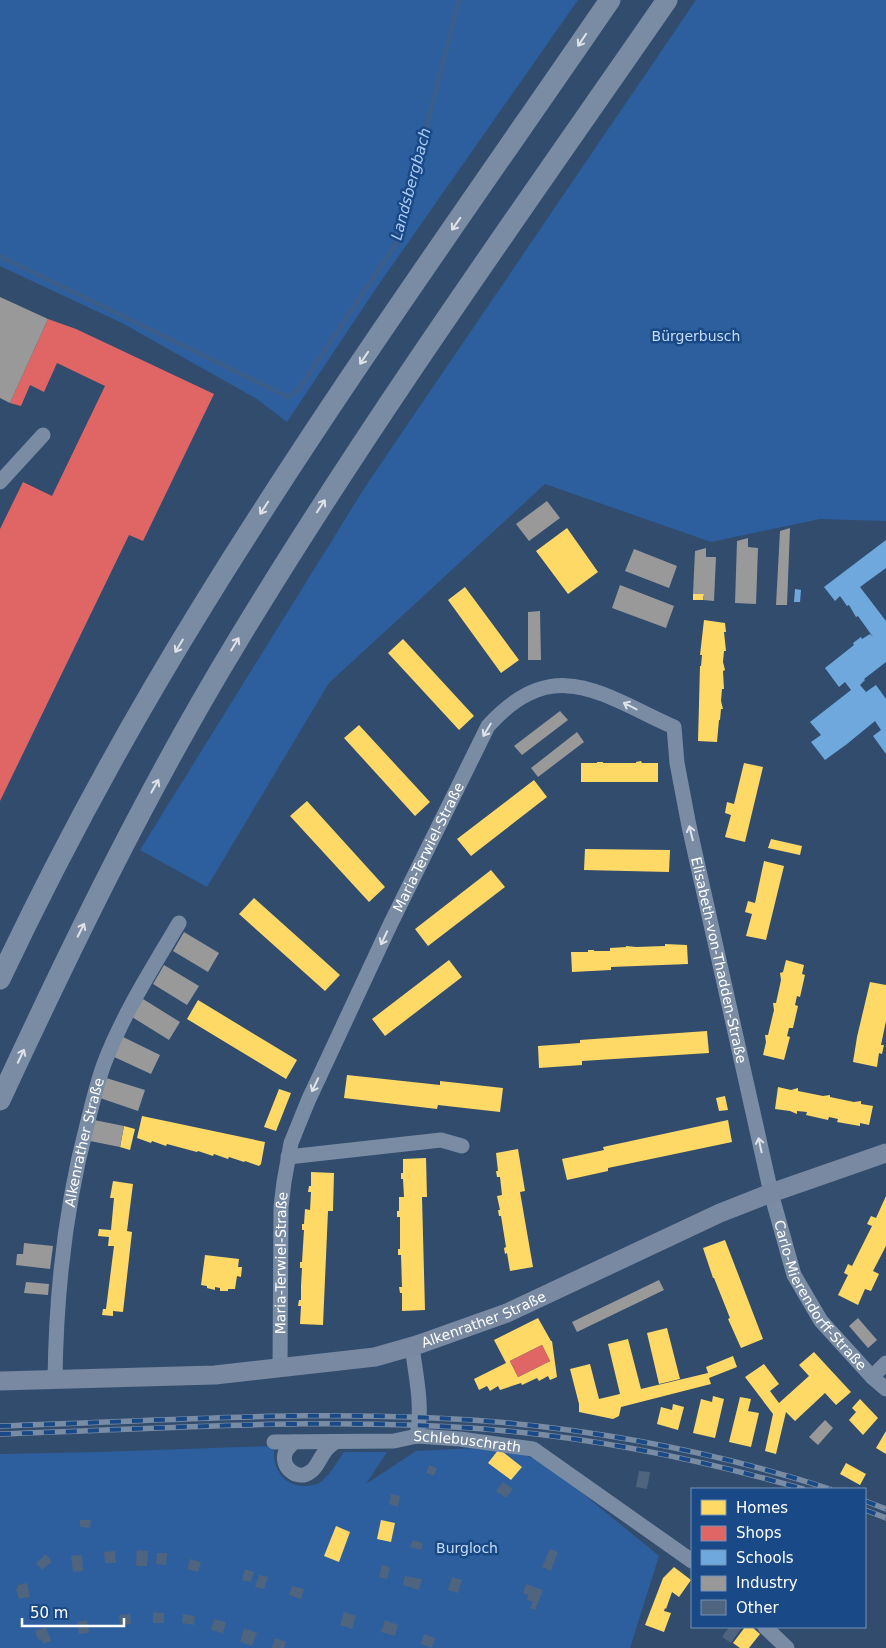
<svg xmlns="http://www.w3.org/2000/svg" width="886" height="1648" viewBox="0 0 886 1648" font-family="'DejaVu Sans',sans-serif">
<rect width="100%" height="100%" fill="#324c6e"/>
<path fill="#2d5f9e" d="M0,0H578L377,287L287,422L257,399L122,323L0,266Z
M696,0H886V521L820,519L711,542L545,484L329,683L207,887L140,850L367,484Z
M274,1446C274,1454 274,1465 279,1472C286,1485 303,1489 317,1484C326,1481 339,1460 344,1452H387L366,1484L416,1451L498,1447L536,1459L548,1465L659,1556L630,1648H0V1454L101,1452Z"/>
<path fill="#ffd966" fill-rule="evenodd" d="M567,528L598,572L568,594L536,551Z
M465,587L519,660L501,673L448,600Z
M693,594H704L703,600H693Z
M704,620L725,623L726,632H724L726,651H724L723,662L725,670L723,671L724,689H722L721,701L723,709H721L720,720H719L717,742L698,741L700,666H701L702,655H700Z
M403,639L474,716L459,730L388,653Z
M359,725L430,802L415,816L344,738Z
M641,761L642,763H658V782H581V763H597V762H603V763H636V762Z
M744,763L763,767L745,842L725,837L731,815L725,813L727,802L734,804Z
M534,780L547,797L471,856L457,839Z
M307,801L385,887L369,902L290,816Z
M771,839L802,846L800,855L768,848Z
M585,849L670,850L669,872L584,870Z
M764,861L784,866L766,940L746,936L752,914L745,912L748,901L755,903Z
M491,870L505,887L428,946L415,929Z
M254,898L340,975L325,991L239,914Z
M665,944L687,945L688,964L611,967V970L572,972L571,952H588V950H594V951H610V948L626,947V946L636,947L665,946Z
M449,960L462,977L385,1036L372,1019Z
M786,960L804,965L802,974L805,975L800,997L797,996L795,1005L798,1006L793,1028H789L787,1036L790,1037L784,1060L763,1055L766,1042L765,1035H768L774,1010L773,1003H776L781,980L780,973L783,972Z
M870,982L886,985V1021L881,1045H884L882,1054L879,1053L877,1067L853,1062L857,1037Z
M198,1000L297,1060L286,1079L187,1019Z
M707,1031L709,1053L582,1061V1065L539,1068L538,1046L580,1043V1040Z
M347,1075L440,1085V1081L503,1088L500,1112L438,1105L437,1109L344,1098Z
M778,1087L791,1090L798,1088V1091L823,1096L830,1095V1097L854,1102L861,1101V1104L873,1106L869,1125L860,1123V1126L837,1122L838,1119L829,1117L828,1120L806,1115L807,1112L797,1111V1114L790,1111L775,1109Z
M279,1089L291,1093L276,1131L264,1127Z
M725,1096L728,1110L719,1111L716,1098Z
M142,1116L265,1142L261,1164L259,1166L245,1161L244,1162L229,1157L228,1159L214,1154L213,1156L198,1151L197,1152L167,1144L166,1146L152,1141L151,1143L137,1138Z
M728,1120L732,1142L608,1168V1171L567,1180L562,1159L604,1150L603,1147Z
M124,1126L135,1129L130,1150L120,1147Z
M518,1149L525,1191L520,1192L533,1267L510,1271L507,1253L505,1254L504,1248L506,1247L501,1216H499L498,1210H500L497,1196L502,1195L500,1177H497L496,1171H498L496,1153Z
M426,1158L427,1197H422L425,1310L402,1311V1293H400L399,1287H402L401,1255H398V1249H400V1217H397V1211H399V1197H404L403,1179H401V1173H403V1159Z
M311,1172L334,1173L333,1211H328L323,1325L300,1324L301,1306H298L299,1300H301V1286L302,1268H300V1262H302L304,1230H302V1224H304L305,1209L310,1210L311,1192H308L309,1186H311Z
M113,1181L133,1184L127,1231L132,1232L123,1312L113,1311V1316L102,1315L103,1309H106L114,1246H108L109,1237L98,1236L99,1229L111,1230L114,1198H110Z
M886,1196V1246L873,1271L879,1274L871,1291L865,1289L858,1305L838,1295L848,1275L844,1273L848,1264L852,1266L872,1226L867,1224L871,1216L876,1218Z
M725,1240L763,1339L741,1348L728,1319L730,1318L714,1278H713L703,1248Z
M205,1255L239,1259L238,1267H242L241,1277L237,1276L235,1289H228V1291H220V1288L215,1287V1290L207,1288V1286L201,1285Z
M538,1318L551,1341H552L557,1377L550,1380L548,1376L539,1381L537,1378L522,1385L521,1383L500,1390L498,1386L490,1391L487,1386L479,1390L474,1379L506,1363L494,1340ZM542,1345L550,1361L518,1377L510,1361Z
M667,1328L680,1379L659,1384L647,1333Z
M628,1339L641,1389L620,1394L608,1344Z
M814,1352L851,1392L836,1405L825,1393L795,1421L786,1412L776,1454L765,1451L773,1414L745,1377L764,1364L779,1384L770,1391L779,1403L809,1376L799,1365Z
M733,1356L737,1367L709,1378L711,1384L621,1407L619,1416L613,1419L579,1412V1404L570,1369L590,1364L599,1399L708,1373L706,1367Z
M713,1396L724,1399L715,1438L693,1433L701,1399L712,1402Z
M740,1397L751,1399L748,1411L759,1413L751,1447L729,1442Z
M860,1399L878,1418L863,1435L849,1420L856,1412L852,1408Z
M673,1404L684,1407L678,1430L657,1424L661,1407L672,1410Z
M886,1431V1454L876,1448Z
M499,1449L522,1467L511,1480L488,1463Z
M846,1463L866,1474L860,1485L840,1474Z
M381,1520L395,1523L391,1542L377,1539Z
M336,1526L350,1532L339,1562L324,1556Z
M674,1567L691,1580L679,1597L672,1592L666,1609L665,1608L664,1611L671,1613L664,1632L645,1625L663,1578Z
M745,1627L753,1628L760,1634L749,1648H740L733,1643Z"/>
<path fill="#e06666" d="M48,319L76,329L214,394L143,541L129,535L0,801V529L23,482L52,496L105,386L57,363L44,392L30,385L21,406L10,403Z
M542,1345L550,1361L518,1377L510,1361Z"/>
<path fill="#6fa8dc" d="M886,540V568L860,587L886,621V662L864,679L865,680L860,685L866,692L876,685L886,699V754L873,736L881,730L875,721L847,744L825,760L811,742L821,735L810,722L851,690L845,682L839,687L825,668L854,645L853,643L861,637L862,639L870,634L873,637L858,616L856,617L849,605L847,606L840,596L835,601L824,587Z
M795,589L801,590L800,602H794Z"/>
<path fill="#999" d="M0,297L48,319L10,403L0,398Z
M547,501L560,518L529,541L516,524Z
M790,528L787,605H776L780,531Z
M748,538V547L758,548L756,604L735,603L737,541Z
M706,548V557H716L714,601L703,600L704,594H693L695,551Z
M634,549L677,566L669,588L625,571Z
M620,585L674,606L666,628L612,608Z
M540,611L541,660H528V612Z
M560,711L568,720L522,755L514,746Z
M577,732L584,742L538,777L531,768Z
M184,932L219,953L208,972L173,951Z
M164,965L199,986L187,1005L153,984Z
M143,999L180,1022L169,1040L132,1017Z
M121,1036L160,1055L151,1074L112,1056Z
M103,1077L145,1090L138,1111L97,1097Z
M94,1120L124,1126L120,1147L90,1141Z
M24,1243L53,1246L50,1269L16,1265L17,1254H23Z
M659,1280L664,1290L577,1332L572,1322Z
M26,1282L49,1284L48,1295L24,1293Z
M858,1318L877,1340L868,1348L849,1326Z
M825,1420L833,1428L818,1445L809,1437Z"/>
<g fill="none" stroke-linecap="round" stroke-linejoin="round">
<path stroke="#3b5d89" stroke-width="4.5" d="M0,256L288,397L299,389L397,242L459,0"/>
</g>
<path fill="#4f647e" d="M429,1465L437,1468L434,1476L426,1473Z
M639,1471L650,1472L647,1489L636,1487Z
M503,1482L513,1489L506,1498L496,1491Z
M391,1494L400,1496L398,1507L389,1504Z
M80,1520H91L90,1528L80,1527Z
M413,1540L423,1543L421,1550L410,1547Z
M550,1549L558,1552L551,1571L542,1567Z
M137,1550L148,1551L147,1566H136Z
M115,1551L116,1563H105L104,1552Z
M157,1553H167L166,1565L156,1564Z
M46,1554L52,1562L42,1570L36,1563Z
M82,1555L83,1571L73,1572L71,1556Z
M190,1559L201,1562L198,1572L187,1569Z
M382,1565L390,1567L387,1579L379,1577Z
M245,1569L254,1572L251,1582L242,1580Z
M259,1575L268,1577L264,1589L255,1587Z
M405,1576L422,1579L419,1590L403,1585Z
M452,1577L462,1580L458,1593L448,1590Z
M27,1583L30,1597L19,1599L16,1589L18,1588L17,1585Z
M526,1584L543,1590L535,1610L530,1608L533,1602L527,1600L528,1595L523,1593Z
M292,1586L304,1589L301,1599L289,1595Z
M153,1612L164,1613V1623H153Z
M344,1612L356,1616L352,1629L340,1625Z
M130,1614L131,1624L120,1625L119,1615Z
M183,1614L195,1616L194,1625L182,1623Z
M214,1619L226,1622L223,1633L211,1630Z
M87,1620L89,1633L79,1634L77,1622Z
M385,1620L398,1625L395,1636L381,1632Z
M46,1627L51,1641L43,1644L41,1639L38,1640L35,1631Z
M729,1627H742L731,1643L722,1637Z
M244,1628L257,1633L252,1646L240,1642Z
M424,1634L435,1638L432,1648L421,1644Z
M275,1638L286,1642L284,1648H272Z"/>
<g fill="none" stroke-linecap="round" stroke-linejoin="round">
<g stroke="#798ca3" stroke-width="15">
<path d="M0,482L43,435"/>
<path d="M288,1157L441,1140L462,1146"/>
<path d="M412,1347C416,1376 423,1407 417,1436"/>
<path id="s1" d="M280,1368L281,1207L284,1182L291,1143L308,1101L390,925L488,726C554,653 602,695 674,727L677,763L689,826L771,1193L794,1275L821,1321L872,1377L886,1389"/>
<path d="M872,1377L886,1363"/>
<path id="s2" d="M55,1380C56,1295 65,1208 87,1125C92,1105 97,1083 104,1064C123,1014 152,969 179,923"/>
<path id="s3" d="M274,1442L394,1441L417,1436L460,1439L533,1449L692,1561"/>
<path d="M294,1442C291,1445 288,1448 286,1451C279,1466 297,1482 310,1472C317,1468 319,1459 324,1453C326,1448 331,1445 335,1442"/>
<path d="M765,1627L787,1648"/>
</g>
<path stroke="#7889a1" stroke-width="19" id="s4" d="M0,1381L215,1375L375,1357L417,1345L507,1313L720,1213L771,1193L886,1153"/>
<path stroke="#7a8ca3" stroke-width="21" d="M0,979C60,852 128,727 202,607C330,399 472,201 610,0
M0,1100C73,943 148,788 238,640C371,420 521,211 667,0"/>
<g stroke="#7a8ca3" stroke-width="5.5">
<path id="rail" d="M0,1426C165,1421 331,1408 497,1422C609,1432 722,1454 830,1489
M0,1434C164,1429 333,1416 496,1430C600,1439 702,1460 803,1489
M865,1501L886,1509
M865,1510L886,1518"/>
</g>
<use href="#rail" stroke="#194986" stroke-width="4" stroke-dasharray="11" stroke-linecap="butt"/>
</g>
<defs><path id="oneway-shaft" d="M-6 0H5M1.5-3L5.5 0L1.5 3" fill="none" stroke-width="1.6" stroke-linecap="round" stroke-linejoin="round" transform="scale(1.25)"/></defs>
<g stroke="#dee2e8">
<use href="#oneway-shaft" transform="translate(582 40) rotate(124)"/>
<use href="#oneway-shaft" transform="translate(456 224) rotate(125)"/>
<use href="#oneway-shaft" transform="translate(364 358) rotate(124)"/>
<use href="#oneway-shaft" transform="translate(321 506) rotate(-57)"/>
<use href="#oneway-shaft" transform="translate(264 508) rotate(123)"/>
<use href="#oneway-shaft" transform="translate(235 644) rotate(-59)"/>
<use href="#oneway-shaft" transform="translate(179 646) rotate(121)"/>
<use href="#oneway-shaft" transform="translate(630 706) rotate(-153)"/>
<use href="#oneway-shaft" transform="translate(487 730) rotate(121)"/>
<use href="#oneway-shaft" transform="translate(155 786) rotate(-61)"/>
<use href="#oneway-shaft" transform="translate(691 833) rotate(-104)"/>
<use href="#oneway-shaft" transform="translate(81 930) rotate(-63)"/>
<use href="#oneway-shaft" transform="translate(384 938) rotate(115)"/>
<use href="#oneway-shaft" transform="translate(21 1056) rotate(-65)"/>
<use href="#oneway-shaft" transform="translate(315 1085) rotate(115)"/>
<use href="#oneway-shaft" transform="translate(760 1145) rotate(-102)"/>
</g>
<g text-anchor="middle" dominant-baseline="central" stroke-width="5" stroke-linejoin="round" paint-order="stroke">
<g font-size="14" fill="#c6ddf9" stroke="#194986">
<text x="696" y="336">Bürgerbusch</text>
<text x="467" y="1548">Burgloch</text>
</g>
<g font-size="14" fill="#fff" stroke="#194986">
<text stroke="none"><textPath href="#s1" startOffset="552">Maria-Terwiel-Straße</textPath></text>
<text stroke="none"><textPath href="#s1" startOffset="1132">Elisabeth-von-Thadden-Straße</textPath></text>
<text stroke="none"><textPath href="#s2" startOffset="240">Alkenrather Straße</textPath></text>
<text stroke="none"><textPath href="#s1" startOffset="105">Maria-Terwiel-Straße</textPath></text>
<text stroke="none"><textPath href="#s1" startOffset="1486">Carlo-Mierendorff-Straße</textPath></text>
<text stroke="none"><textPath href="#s4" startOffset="491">Alkenrather Straße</textPath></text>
<text stroke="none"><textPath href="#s3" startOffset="194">Schlebuschrath</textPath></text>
</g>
<g font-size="15" font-style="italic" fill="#accdf4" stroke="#194986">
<text transform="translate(411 184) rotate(-75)">Landsbergbach</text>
</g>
</g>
<rect x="691" y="1488" width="175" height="140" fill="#194986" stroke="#7592b6"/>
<rect x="701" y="1500" width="25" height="15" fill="#ffd966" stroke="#7592b6"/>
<text x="736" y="1513" font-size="15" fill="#ffffff">Homes</text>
<rect x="701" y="1526" width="25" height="15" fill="#e06666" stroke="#7592b6"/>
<text x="736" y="1538" font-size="15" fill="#ffffff">Shops</text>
<rect x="701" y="1550" width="25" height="15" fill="#6fa8dc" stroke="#7592b6"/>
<text x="736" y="1563" font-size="15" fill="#ffffff">Schools</text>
<rect x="701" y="1576" width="25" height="15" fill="#999999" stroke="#7592b6"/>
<text x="736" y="1588" font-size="15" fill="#ffffff">Industry</text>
<rect x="701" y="1600" width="25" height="15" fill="#4f647e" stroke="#7592b6"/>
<text x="736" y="1613" font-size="15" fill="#ffffff">Other</text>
<path d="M22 1618v8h102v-8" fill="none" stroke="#ffffff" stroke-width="2.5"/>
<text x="30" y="1618" font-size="15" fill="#ffffff" stroke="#194986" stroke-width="4" paint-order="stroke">50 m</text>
</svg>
